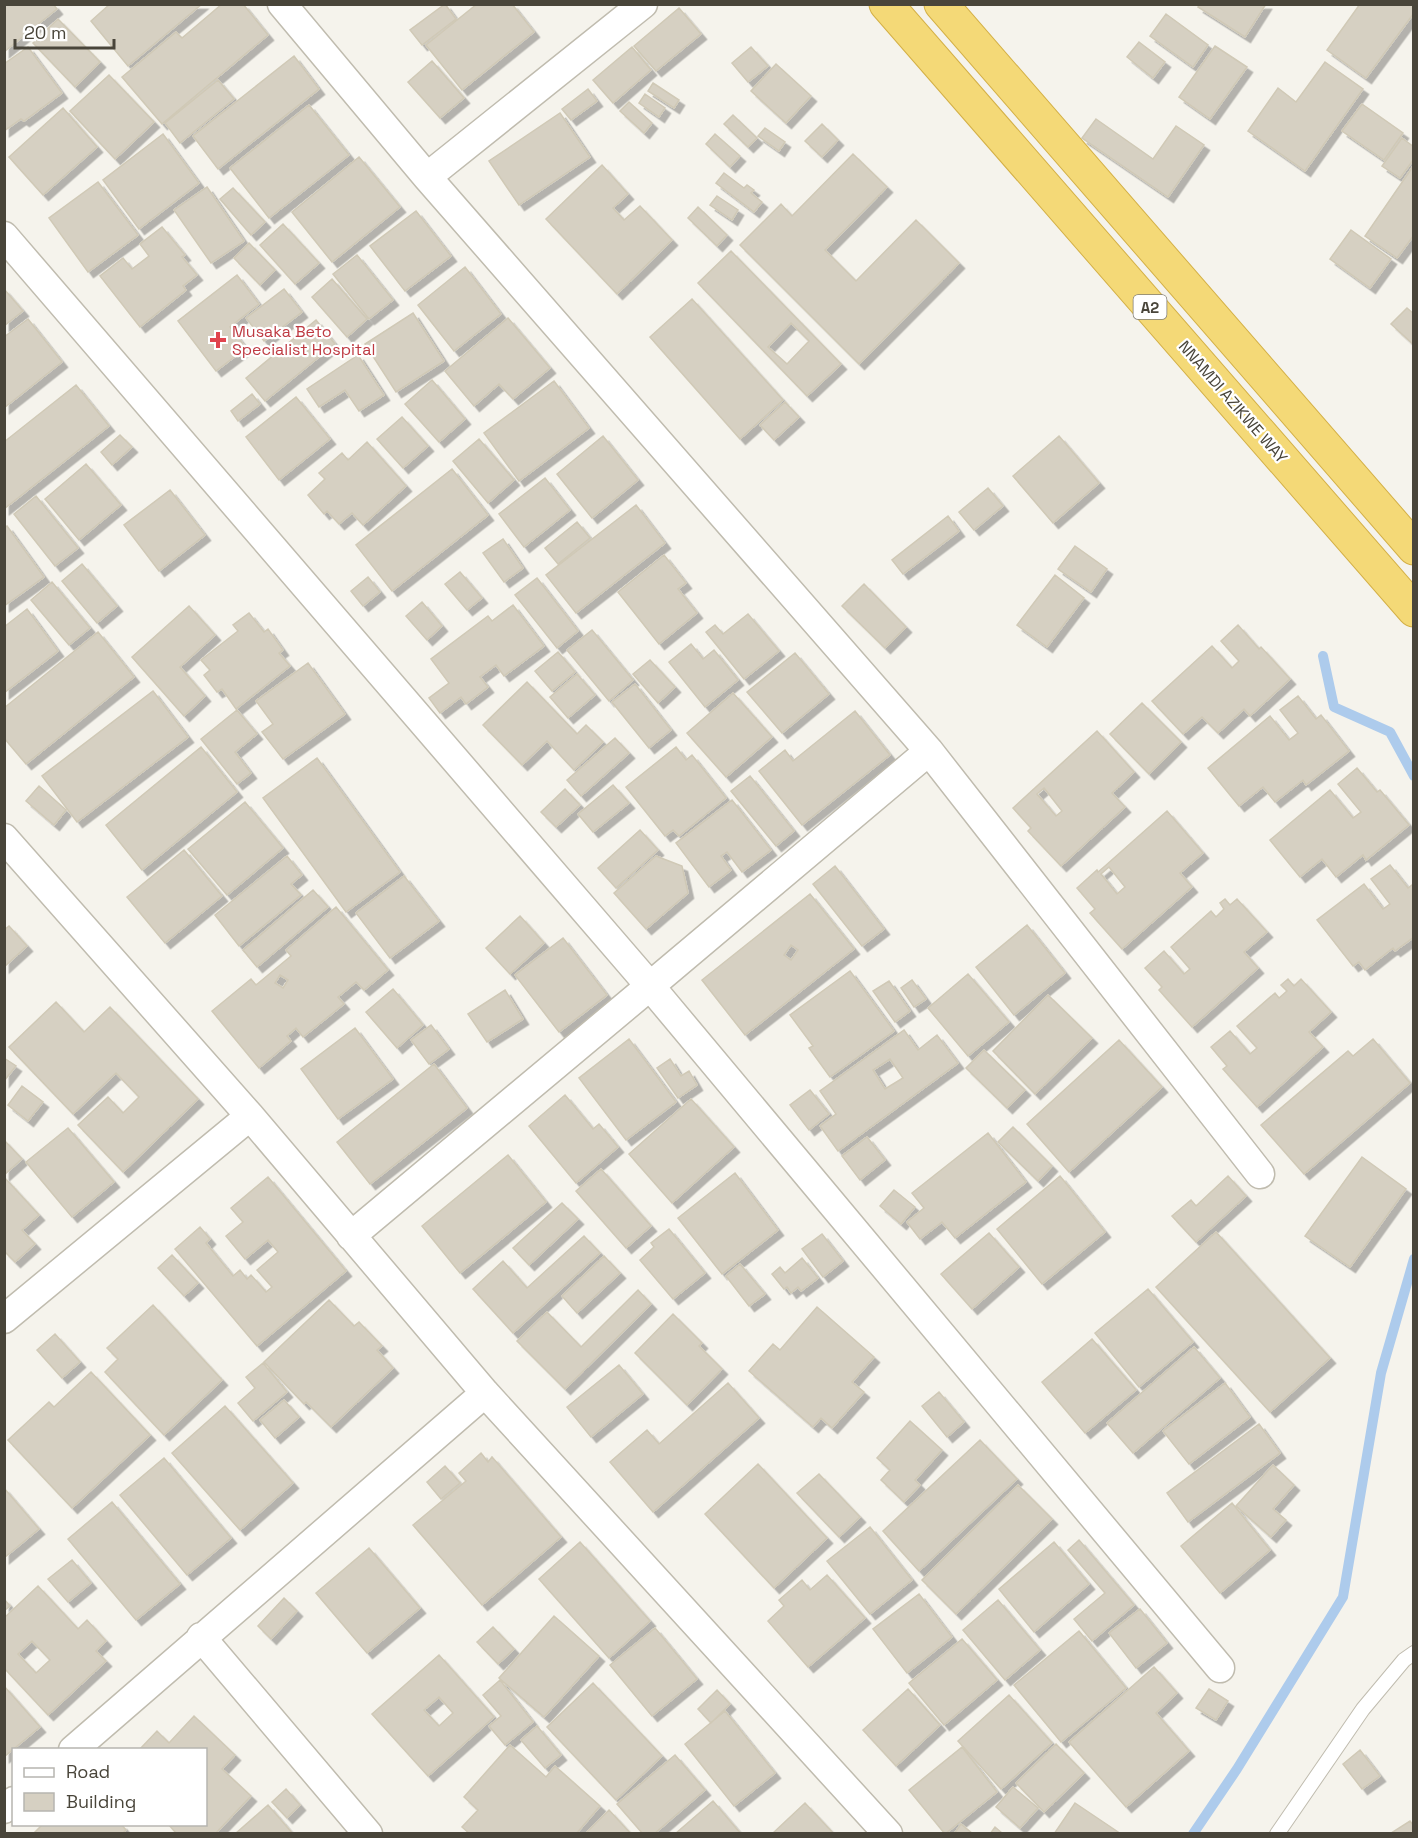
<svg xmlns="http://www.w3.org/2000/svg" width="1418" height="1838" viewBox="0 0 1418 1838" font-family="'Space Grotesk',sans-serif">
<defs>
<filter id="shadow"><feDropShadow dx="5.5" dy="5.5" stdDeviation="0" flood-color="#0004"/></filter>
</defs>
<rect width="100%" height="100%" fill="#f5f3ec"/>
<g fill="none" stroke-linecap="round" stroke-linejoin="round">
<path stroke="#adcbec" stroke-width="10" d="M1323,656L1334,707L1390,732L1414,776
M1193,1834L1237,1769L1343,1597L1381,1373L1414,1259"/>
</g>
<path fill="#d6d0c2" stroke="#d0c9b6" stroke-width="1.5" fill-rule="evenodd" filter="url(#shadow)" d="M4,4H53L57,9L4,52Z
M110,4H202L128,66L91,21Z
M222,4H243L268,35L162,124L122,77L176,32L182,38Z
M445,4L456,19L422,45L410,30Z
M477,4H512L534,32L462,90L426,45Z
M1200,4H1266L1245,37L1198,7Z
M1360,4H1414V13L1366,78L1327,50Z
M679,8L701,34L656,71L634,46Z
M1166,14L1208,45L1193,67L1150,36Z
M58,19L100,62L75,87L33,43Z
M1139,42L1165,62L1153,78L1127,57Z
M1215,46L1247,67L1210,119L1179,97Z
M28,47L62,93L24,121L21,119L4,131V64Z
M632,47L651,70L613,103L593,80Z
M751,47L768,66L748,82L732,63Z
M294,56L319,89L218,169L193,136Z
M432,61L464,98L440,118L408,82Z
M1325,62L1363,89L1305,171L1248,131L1278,88L1296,102Z
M776,64L811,96L786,123L751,91Z
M109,75L154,122L115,159L70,111Z
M218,80L234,99L180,143L165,123Z
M653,83L679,100L674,108L648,91Z
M588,89L597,101L571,120L562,109Z
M645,94L665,108L659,117L639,103Z
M629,102L652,123L644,133L620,111Z
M1362,104L1403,133L1384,160L1342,131Z
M309,105L349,155L269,218L230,168Z
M63,108L97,147L43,195L9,157Z
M560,113L590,157L519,205L489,161Z
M733,115L757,138L748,147L724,124Z
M1096,119L1153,159L1176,126L1204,145L1168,197L1082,138Z
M822,124L838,140L822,157L805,141Z
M765,128L785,142L779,151L758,136Z
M163,134L199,183L139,229L103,180Z
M715,134L740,156L730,167L706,144Z
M1402,138L1414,147V159L1400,178L1382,166Z
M853,154L887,187L825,250L856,281L916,220L959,263L859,364L740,245L781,204L792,216Z
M359,157L400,207L332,262L292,212Z
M602,165L628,194L613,208L624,220L640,206L672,240L617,294L546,219Z
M1414,165V235L1397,258L1365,236Z
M724,173L744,188L747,185L754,190L751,193L762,202L754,212L716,183Z
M98,182L138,235L88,272L49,218Z
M207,187L244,241L211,263L174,210Z
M233,188L265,222L251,235L220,199Z
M717,196L738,210L732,220L710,205Z
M698,207L727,235L717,246L688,218Z
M416,211L451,256L405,291L370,246Z
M283,224L319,263L295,284L260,245Z
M162,227L185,255L182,257L197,275L183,286L186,290L140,327L100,276L123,258L132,269L149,256L140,244Z
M1351,230L1391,259L1370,288L1330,259Z
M249,243L275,270L260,285L234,258Z
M731,251L841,364L807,396L698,283ZM791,323L809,341L787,364L768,347Z
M357,255L393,300L369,319L333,274Z
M465,267L501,314L454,351L418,305Z
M237,275L259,304L230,327L246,348L216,371L178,321Z
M332,279L367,319L347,337L312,297Z
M4,289L23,311L4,326Z
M284,289L302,312L264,341L246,318Z
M692,299L783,400L740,439L650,337Z
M1407,308L1414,314V345L1391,324Z
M413,313L444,361L396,392L365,344Z
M508,318L550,368L513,399L499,384L474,406L445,371Z
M28,319L62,362L4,408V337Z
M316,320L335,344L265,401L246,378Z
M358,355L384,395L359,411L345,390L319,407L307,389Z
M432,380L465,419L439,442L405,404Z
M554,381L589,428L519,481L484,433Z
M76,385L109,426L4,509V442Z
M252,394L260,404L238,421L231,411Z
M296,397L330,439L279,480L246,437Z
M785,402L799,417L774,440L760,425Z
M402,417L428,446L403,468L377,439Z
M120,435L132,447L112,465L101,452Z
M603,436L638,480L592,518L557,474Z
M1059,436L1099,483L1053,523L1013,476Z
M479,439L514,480L488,503L453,461Z
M367,442L406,486L363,525L352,513L339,524L327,511L324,514L308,495L325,479L319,473L342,453L348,460Z
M86,464L121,505L79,540L45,499Z
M452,469L488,515L392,591L356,545Z
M545,478L570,510L524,547L499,514Z
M988,488L1003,506L974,530L959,512Z
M170,490L205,535L159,571L124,525Z
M36,496L78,548L55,566L14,514Z
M636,505L665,543L576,613L546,575Z
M948,516L959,531L903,574L892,560Z
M577,522L590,538L558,564L545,548Z
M7,526L44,577L4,606V528Z
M503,539L523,568L504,582L483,553Z
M1075,546L1107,569L1091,592L1058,569Z
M664,555L686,583L678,589L697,613L659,644L618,592Z
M82,564L117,606L97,623L62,581Z
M460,572L482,598L467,610L445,584Z
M1055,575L1084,598L1047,647L1017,625Z
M368,577L380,592L363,606L351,591Z
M537,578L578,631L557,648L515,595Z
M52,582L90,628L69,645L31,600Z
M864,584L906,627L885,648L842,606Z
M422,602L442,626L427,640L406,616Z
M513,605L544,646L504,676L496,665L480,677L488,687L466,704L461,697L440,713L429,698L449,683L431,659L488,616L492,621Z
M189,606L215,635L180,667L205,696L184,716L132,657Z
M27,609L58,651L4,693V627Z
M249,613L264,632L268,629L283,650L279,653L290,666L236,709L222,689L217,692L204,675L210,670L201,660L238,631L233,625Z
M748,614L779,651L744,679L706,632L715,625L723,634Z
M1238,625L1259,649L1261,647L1290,679L1250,716L1244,709L1218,733L1202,717L1183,734L1152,701L1212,646L1232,668L1239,661L1221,641Z
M592,630L633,680L609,701L567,650Z
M98,632L134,677L26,764L4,738V708Z
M691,644L703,659L714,650L738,680L705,707L669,662Z
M558,652L575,672L552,691L535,671Z
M795,653L829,694L782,733L747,692Z
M650,660L675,687L658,703L633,674Z
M308,663L345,714L283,759L262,732L273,724L256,701Z
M577,674L595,695L568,718L550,697Z
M527,682L577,734L586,725L603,742L574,770L547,741L522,765L483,725Z
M635,684L671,730L649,748L612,702Z
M153,691L188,737L77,822L42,776Z
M733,693L772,737L726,777L687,733Z
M1298,696L1316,719L1321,715L1349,751L1306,785L1303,780L1275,802L1263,787L1239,806L1208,768L1270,716L1289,740L1298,733L1280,710Z
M1142,703L1181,742L1149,774L1110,734Z
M237,710L257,734L235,752L251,773L237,784L201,739Z
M855,711L890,755L802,825L759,771L785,750L793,761Z
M1097,731L1134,772L1112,793L1125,807L1061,866L1028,831L1031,828L1013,808ZM1044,788L1062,811L1056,816L1037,794Z
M615,738L629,753L581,796L567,780Z
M201,747L237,792L142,870L106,825Z
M676,747L686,760L692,755L726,798L679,836L673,830L665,836L626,787Z
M317,758L400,872L346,912L263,798Z
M1357,768L1377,792L1380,790L1409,825L1366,860L1363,855L1336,877L1322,859L1300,877L1270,840L1330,790L1353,818L1361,812L1338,784Z
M750,776L794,831L776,846L731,791Z
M613,785L629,803L593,832L578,814Z
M39,786L66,810L54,825L26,801Z
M565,789L580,805L556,827L541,812Z
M732,800L771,850L742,872L727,852L721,856L731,870L709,887L676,843Z
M245,802L283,848L227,895L188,849Z
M1167,811L1203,853L1180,873L1192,887L1122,949L1090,913L1095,909L1077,888L1097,870L1098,872L1105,866ZM1109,867L1125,887L1117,894L1101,874Z
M640,830L658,850L616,888L598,868Z
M184,850L222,896L165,943L127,897Z
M287,856L302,875L291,884L301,895L239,946L215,915Z
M656,856L682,866L688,893L646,929L614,893Z
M1390,865L1408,888L1412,885L1414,887V937L1395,951L1393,948L1365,970L1359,962L1353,966L1317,920L1364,884L1383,909L1390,904L1371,879Z
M835,866L884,929L862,946L813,884Z
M404,876L439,921L390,958L356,913Z
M313,890L328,907L257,967L243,950Z
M810,894L854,949L745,1035L702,980ZM791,945L798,950L791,960L784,955Z
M1225,899L1230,905L1237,899L1267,932L1244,952L1258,968L1192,1027L1159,990L1162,987L1145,968L1164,951L1184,974L1190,969L1171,947L1211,911L1216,917L1224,909L1220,903Z
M336,907L388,970L364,990L356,982L338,997L344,1004L303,1037L296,1028L287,1036L291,1041L259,1068L212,1011L251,979L256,985L291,956L286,950ZM280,975L288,980L283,988L275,983Z
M520,916L544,943L510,974L486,948Z
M1027,925L1065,973L1014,1015L976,967Z
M9,926L27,946L4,967V930Z
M563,938L607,995L559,1032L515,975Z
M850,971L894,1031L830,1077L809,1048L813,1046L790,1015Z
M968,974L1009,1022L968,1056L928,1008Z
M1288,979L1294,986L1301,979L1331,1012L1309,1032L1323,1047L1257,1107L1223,1069L1227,1066L1211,1047L1230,1031L1250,1054L1257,1048L1237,1026L1275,993L1279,998L1287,991L1281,985Z
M912,980L926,999L914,1007L901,988Z
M889,981L910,1011L895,1022L873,991Z
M393,989L423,1025L397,1048L366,1012Z
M505,990L523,1019L487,1042L468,1014Z
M1048,995L1092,1038L1035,1094L993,1051Z
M56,1002L84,1032L110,1007L198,1099L123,1172L78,1125L108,1097L123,1113L139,1097L116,1073L73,1114L9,1047Z
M431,1025L449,1049L429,1064L411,1040Z
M355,1028L393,1079L338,1119L301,1069Z
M904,1030L918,1050L937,1035L958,1063L838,1151L820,1126L836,1114L820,1091ZM890,1059L903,1078L885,1089L873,1070Z
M629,1039L676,1102L626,1140L579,1078Z
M1373,1039L1410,1083L1304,1174L1261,1125L1348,1051L1353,1056Z
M1119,1040L1162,1087L1069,1172L1027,1124Z
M984,1050L1025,1090L1007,1108L966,1068Z
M4,1058L16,1066L4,1081Z
M670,1059L681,1076L689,1071L697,1085L678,1098L657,1068Z
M434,1064L467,1108L370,1184L337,1142Z
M22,1086L43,1102L28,1121L8,1105Z
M810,1090L829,1114L809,1130L790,1105Z
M565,1095L593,1129L599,1124L618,1147L576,1183L529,1126Z
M691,1099L734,1147L672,1203L629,1154Z
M1013,1127L1052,1166L1038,1181L998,1142Z
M68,1128L114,1182L72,1217L26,1162Z
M988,1133L1026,1182L955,1238L942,1222L920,1239L907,1222L924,1208L912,1193Z
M867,1137L885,1160L860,1180L842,1156Z
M4,1140L22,1159L4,1175Z
M508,1155L546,1202L460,1273L422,1226Z
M1362,1157L1406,1189L1350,1267L1305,1236Z
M601,1169L651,1226L626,1248L576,1191Z
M735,1173L778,1230L722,1274L678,1218Z
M1060,1176L1105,1232L1042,1284L997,1229Z
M1228,1176L1246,1196L1196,1242L1172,1216L1191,1200L1196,1206Z
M4,1177L39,1215L22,1230L35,1244L15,1262L4,1251Z
M268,1177L346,1271L257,1346L175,1249L200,1227L210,1239L206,1243L233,1276L240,1270L247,1279L251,1275L266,1292L272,1287L257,1270L278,1252L268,1240L245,1259L226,1236L243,1222L231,1208Z
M894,1190L915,1207L901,1224L880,1206Z
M562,1203L578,1219L529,1265L513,1248Z
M669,1229L705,1273L673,1299L640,1260L654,1247L651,1243Z
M1216,1232L1330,1358L1270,1412L1156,1287Z
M989,1233L1019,1267L972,1309L941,1274Z
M822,1234L843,1261L823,1277L802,1249Z
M584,1236L600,1253L513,1333L473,1289L503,1261L527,1288Z
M172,1255L198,1283L184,1296L158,1268Z
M604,1256L620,1273L577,1313L562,1296Z
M802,1258L818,1278L801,1291L798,1287L791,1293L787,1287L784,1289L772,1274L780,1267L785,1273Z
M740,1264L765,1294L749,1306L726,1276Z
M1148,1289L1193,1342L1139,1387L1095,1333Z
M638,1290L651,1304L565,1389L517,1341L547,1312L581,1347Z
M329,1300L354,1326L359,1322L382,1346L377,1350L393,1368L331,1427L306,1402L304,1404L264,1362Z
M153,1305L222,1380L164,1435L105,1372L118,1359L107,1348Z
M817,1307L874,1357L852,1382L864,1392L832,1428L821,1418L813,1427L749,1371L773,1344L780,1350Z
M673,1314L702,1343L699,1346L722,1369L687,1405L635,1353Z
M55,1334L80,1362L62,1378L37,1350Z
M1092,1339L1136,1390L1085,1433L1042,1382Z
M1194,1347L1220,1378L1133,1453L1107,1423Z
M263,1363L287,1392L253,1421L238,1403L255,1388L246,1377Z
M619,1365L643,1394L591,1437L567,1407Z
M91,1372L150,1435L72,1508L8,1440L49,1402L54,1407Z
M728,1383L759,1418L653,1512L610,1462L647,1430L659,1444Z
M1225,1383L1250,1417L1189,1464L1163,1431Z
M939,1392L964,1422L947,1437L922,1406Z
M284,1400L299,1417L275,1438L260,1420Z
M225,1406L293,1483L240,1530L172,1453Z
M910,1421L942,1450L915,1480L920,1485L904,1502L881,1480L890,1470L877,1458Z
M1259,1424L1280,1453L1188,1522L1167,1493Z
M980,1440L1017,1479L919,1571L883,1531Z
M481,1453L488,1462L492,1457L561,1537L482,1605L413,1525L466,1481L459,1473Z
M164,1458L231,1538L187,1575L120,1495Z
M758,1464L827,1538L774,1588L705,1514Z
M1273,1465L1294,1485L1273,1509L1286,1520L1271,1537L1236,1506Z
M445,1466L460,1483L441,1499L427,1482Z
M819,1474L860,1517L839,1537L797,1493Z
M1018,1485L1052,1519L956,1614L922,1580Z
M4,1488L39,1529L4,1558Z
M112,1502L180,1584L136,1620L68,1539Z
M1232,1503L1270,1550L1220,1593L1181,1546Z
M870,1527L912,1580L870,1614L827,1561Z
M1079,1540L1134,1605L1092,1641L1074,1619L1105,1593L1068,1550Z
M580,1542L650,1621L609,1658L539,1579Z
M1054,1542L1089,1584L1034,1632L999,1589Z
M369,1548L420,1608L367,1653L316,1593Z
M72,1560L91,1583L68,1602L48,1579Z
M827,1575L865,1618L808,1667L768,1621L784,1606L779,1600L802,1580L810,1590Z
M38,1586L78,1629L87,1620L106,1641L96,1651L106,1661L48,1715L4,1668V1618ZM32,1641L50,1660L36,1673L18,1654Z
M919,1594L952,1637L907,1673L873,1629Z
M284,1598L297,1611L271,1639L258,1626Z
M4,1599L10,1606L4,1611Z
M998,1600L1040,1650L1005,1680L963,1630Z
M1140,1609L1167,1643L1136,1668L1109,1633Z
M554,1616L599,1656L544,1717L499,1678Z
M493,1627L514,1649L498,1664L477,1642Z
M655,1628L697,1679L652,1716L610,1665Z
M1079,1631L1126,1688L1061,1742L1014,1685Z
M962,1639L997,1680L944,1725L909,1683Z
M439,1655L494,1717L428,1776L372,1714ZM439,1697L453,1713L439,1726L424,1710Z
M1154,1667L1177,1693L1156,1713L1189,1751L1126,1807L1069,1742Z
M500,1680L533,1722L505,1745L489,1726L501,1716L483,1695Z
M593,1683L662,1756L616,1800L547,1727Z
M4,1686L40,1727L4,1757Z
M908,1689L940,1725L896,1766L863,1730Z
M1209,1689L1228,1701L1216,1720L1196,1708Z
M717,1690L730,1704L711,1723L698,1709Z
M1009,1695L1052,1743L1001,1789L958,1741Z
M725,1711L775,1773L734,1806L685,1744Z
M194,1716L235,1755L222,1769L251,1796L215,1834H177L168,1824H206V1750H139L157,1731L169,1743Z
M537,1726L561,1755L545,1768L521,1740Z
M1056,1744L1084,1773L1044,1812L1016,1783Z
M510,1745L546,1777L555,1766L600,1806L576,1834H470L462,1827L478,1810L464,1797Z
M962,1747L997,1792L945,1834L909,1790Z
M1360,1750L1380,1776L1362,1789L1343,1764Z
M675,1755L705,1790L654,1834H643L617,1804Z
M1013,1787L1038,1808L1020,1828L996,1807Z
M286,1789L300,1805L287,1818L272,1802Z
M713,1801L741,1834H675Z
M805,1803L834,1834H772Z
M1075,1803L1121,1834H1054Z
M268,1805L293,1834H235Z
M609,1810L631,1834H585Z
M1410,1821L1414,1826V1834L1391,1833Z
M43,1824H121L126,1830L122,1834H33Z
M961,1824L973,1834H954Z
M995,1827L1003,1834H990Z"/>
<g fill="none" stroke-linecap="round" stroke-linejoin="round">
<g stroke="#c0bcaf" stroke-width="16">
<path id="lane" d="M1277,1834L1363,1709L1404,1660L1414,1653"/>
</g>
<g stroke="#c0bcaf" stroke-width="31">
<path id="street" d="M282,4L427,177L929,751L1260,1174
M427,177L643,4
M4,236L650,986L1220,1668
M4,838L250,1116L485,1393L888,1834
M351,1236L650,986L929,751
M4,1319L250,1116
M201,1637L368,1834
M73,1750L485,1393
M4,1809L14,1801"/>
</g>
<g stroke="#d4b047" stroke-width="35">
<path id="highway" d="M886,4L1414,610
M941,4L1414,548"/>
</g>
<use href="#lane" stroke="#fff" stroke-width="14"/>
<use href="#street" stroke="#fff" stroke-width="28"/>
<use href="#highway" stroke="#f4d977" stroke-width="33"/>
</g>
<path fill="#e0444e" stroke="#fff" stroke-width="2" d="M215 331h6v6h6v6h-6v6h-6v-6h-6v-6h6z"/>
<g text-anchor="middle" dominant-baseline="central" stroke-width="4.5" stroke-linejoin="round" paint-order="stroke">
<rect fill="#fff" stroke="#807d75" stroke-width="1.5" x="1133.5" y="295" width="33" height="24" rx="4.5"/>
<g font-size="15" font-weight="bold" fill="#49453a">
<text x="1150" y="307">A2</text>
</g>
<g font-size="16" fill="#be3a42" stroke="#fff" text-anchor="start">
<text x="232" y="331">Musaka Beto<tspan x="232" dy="18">Specialist Hospital</tspan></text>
</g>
<g font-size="16" fill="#49453a" stroke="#fff">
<text transform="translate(1233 402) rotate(49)">NNAMDI AZIKWE WAY</text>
</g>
</g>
<rect width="1418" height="1838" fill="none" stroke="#49453a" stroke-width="12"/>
<rect x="12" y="1748" width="195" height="78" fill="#ffffff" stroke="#b6b5b0" stroke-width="1.5"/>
<rect x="24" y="1768" width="30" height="9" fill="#ffffff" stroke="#b6b5b0" stroke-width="1.5"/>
<text x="66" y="1778" font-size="18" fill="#49453a">Road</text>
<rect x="24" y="1793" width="30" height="18" fill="#d6d0c2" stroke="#b6b5b0" stroke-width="1.5"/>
<text x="66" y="1808" font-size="18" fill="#49453a">Building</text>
<path d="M15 39v9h99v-9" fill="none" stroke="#49453a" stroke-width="3"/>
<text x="24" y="39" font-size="18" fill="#49453a" stroke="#ffffff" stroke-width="4.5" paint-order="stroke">20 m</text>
</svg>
